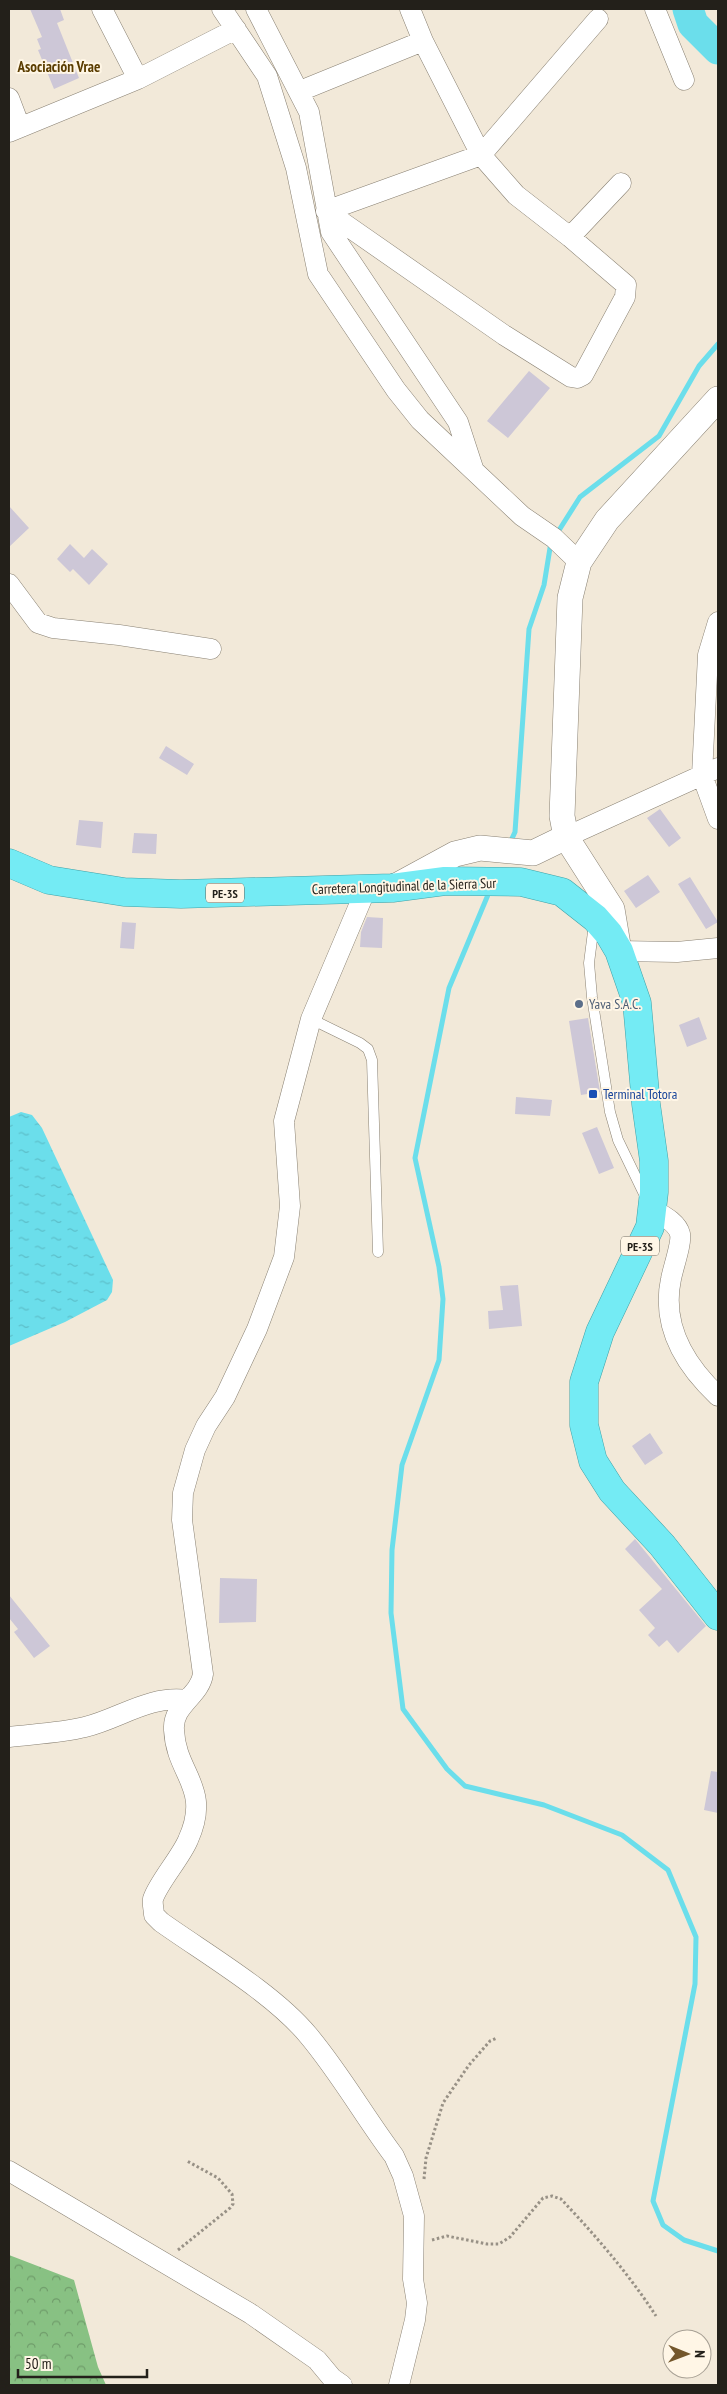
<svg xmlns="http://www.w3.org/2000/svg" width="727" height="2394" viewBox="0 0 727 2394" font-family="'PT Sans Narrow',sans-serif">
<defs>
<pattern id="forest-crowns" width="20" height="18" patternUnits="userSpaceOnUse" patternTransform="scale(1.25)"><rect width="20" height="18" fill="#88c183"/><path d="M2 6a3 3 0 1 1 6 0M12 15a3 3 0 1 1 6 0" fill="none" stroke="#6f9c6a"/></pattern>
<pattern id="water-ripples" width="26" height="14" patternUnits="userSpaceOnUse" patternTransform="scale(1.25)"><rect width="26" height="14" fill="#6bdeeb"/><path d="M2 4q2-2 4 0t4 0M15 11q2-2 4 0t4 0" fill="none" stroke="#5cbec9"/></pattern>
</defs>
<rect width="100%" height="100%" fill="#f2e9d9"/>
<path fill="url(#forest-crowns)" d="M9,2255L74,2280L98,2367L106,2385H9Z"/>
<path fill="url(#water-ripples)" d="M21,1112L32,1115L42,1128L113,1280L112,1292L107,1300L65,1322L9,1346V1117Z"/>
<g fill="none" stroke-linecap="round" stroke-linejoin="round">
<path stroke="#6bdeeb" stroke-width="5" d="M556,535L580,497L659,436L699,366L718,344
M510,843L515,832L529,629L544,585L551,542
M490,890L449,988L415,1158L439,1267L443,1299L439,1360L402,1465L392,1550L391,1613L403,1709L447,1769L465,1786L544,1805L622,1835L668,1870L696,1937L695,1984L653,2201L663,2225L684,2240L718,2251"/>
<path stroke="#6bdeeb" stroke-width="31" d="M688,9L693,24L718,49"/>
</g>
<path fill="#cdc7d7" d="M30,9H60L64,20L57,23L79,78L54,89L38,50L41,49L37,39L42,37Z
M529,371L550,388L508,438L487,421Z
M9,506L29,528L9,547Z
M70,544L84,558L92,549L108,564L89,585L73,569L70,572L57,559Z
M166,746L194,764L187,775L159,758Z
M660,809L681,838L669,847L647,818Z
M79,820L103,822L101,848L76,845Z
M134,833L157,834L156,854L132,853Z
M648,875L660,892L636,908L624,891Z
M690,877L718,922L706,929L678,884Z
M367,917L383,918L382,948L360,947L361,932Z
M122,922L136,923L134,949L120,948Z
M699,1017L707,1039L687,1047L679,1025Z
M588,1018L600,1092L581,1095L569,1021Z
M516,1097L552,1100L550,1116L515,1114Z
M597,1127L614,1168L599,1174L582,1133Z
M518,1285L522,1326L489,1329L488,1311L503,1310L500,1286Z
M650,1433L663,1453L645,1465L632,1446Z
M635,1539L706,1626L678,1653L667,1640L659,1647L648,1635L655,1628L639,1610L662,1589L625,1549Z
M220,1578L257,1579L256,1622L219,1623Z
M9,1595L50,1646L34,1658L14,1632L18,1629L9,1618Z
M711,1771L718,1772V1813L704,1810Z"/>
<g fill="none" stroke-linecap="round" stroke-linejoin="round">
<g stroke="#898173" stroke-width="11">
<path id="service" d="M594,924L589,963L592,997L610,1112L618,1140L646,1198
M311,1019L360,1043L368,1049L372,1060L378,1252"/>
</g>
<g stroke="#898173" stroke-width="21">
<path id="minor" d="M102,9L138,79
M222,9L267,76L296,168L318,274L396,390L420,420L522,516L554,538L579,562
M256,9L309,112L331,232L458,422L473,468
M655,9L684,80
M300,91L423,41
M9,98L20,127
M9,132L138,79L236,29
M326,211L504,335L571,377L577,378L583,375L625,297L626,285L570,237L516,195L481,155L423,41L410,9
M326,211L481,155L598,19
M570,237L621,183
M9,584L38,623L53,628L119,635L211,649
M718,622L708,655L702,775L718,819
M566,837L718,768
M366,889L311,1019L284,1121L290,1206L284,1257L257,1329L225,1397L206,1426L195,1450L183,1493L182,1520L203,1674C200,1696 172,1705 174,1730C176,1775 212,1787 188,1840C181,1857 158,1883 153,1899C152,1904 154,1910 154,1915L161,1922C206,1954 273,1993 308,2035C340,2073 364,2116 394,2156L403,2176L414,2216L413,2279L417,2303L415,2320L399,2385
M619,951L677,952L718,948
M652,1209C662,1215 677,1222 680,1234C682,1243 673,1268 671,1279C661,1326 685,1365 718,1396
M9,1737C34,1734 60,1733 85,1727C121,1718 149,1695 187,1700
M9,2171L251,2314L317,2360L332,2378L342,2385"/>
</g>
<g stroke="#898173" stroke-width="26">
<path id="tertiary" d="M398,885L455,854L480,848L533,853L566,837
M619,951L612,909L566,837L562,816L570,598L579,562L607,520L718,399"/>
</g>
<g stroke="#41a1a6" stroke-width="29">
<path id="trunk" d="M9,863L49,880L124,892L181,894L392,888L445,881L521,882L562,892L595,918L609,934L619,951L637,1003L646,1104L654,1161V1192L650,1227L600,1332L584,1382V1425L593,1461L612,1491L662,1545L718,1616"/>
</g>
<path stroke="#989186" stroke-width="3" stroke-dasharray="2.5 2.5" stroke-linecap="butt" d="M424,2179L426,2158L443,2103L469,2065L490,2041L497,2038
M432,2240L447,2236L487,2244H499L510,2237L543,2198L552,2196L561,2199C595,2235 629,2274 656,2316
M178,2250L230,2208L233,2204L232,2194L218,2178L187,2161"/>
<use href="#service" stroke="#fff" stroke-width="10"/>
<use href="#minor" stroke="#fff" stroke-width="20"/>
<use href="#tertiary" stroke="#fff" stroke-width="25"/>
<use href="#trunk" stroke="#74ebf4" stroke-width="28"/>
</g>
<circle fill="#5c6f8a" stroke="#fff6e6" stroke-width="2" cx="579" cy="1004" r="5"/>
<rect fill="#1a4fb4" stroke="#fff6e6" stroke-width="2" x="588" y="1089" width="10" height="10" rx="2.5"/>
<g text-anchor="middle" dominant-baseline="central" stroke-width="4" stroke-linejoin="round" paint-order="stroke">
<g fill="#fff6e6" stroke="#656057" stroke-width="1">
<rect x="206" y="883.5" width="38" height="19" rx="4"/>
<rect x="621" y="1236.5" width="38" height="19" rx="4"/>
</g>
<g font-size="12" font-weight="bold" fill="#23201a">
<text x="225" y="893">PE-3S</text>
<text x="640" y="1246">PE-3S</text>
</g>
<g font-size="14" fill="#23201a" stroke="#fff6e6">
<text transform="translate(404 886) rotate(-2)">Carretera Longitudinal de la Sierra Sur</text>
</g>
<g font-size="14" fill="#4e5e75" stroke="#fff6e6" text-anchor="start">
<text x="589" y="1004">Yava S.A.C.</text>
</g>
<g font-size="14" fill="#164399" stroke="#fff6e6" text-anchor="start">
<text x="603" y="1094">Terminal Totora</text>
</g>
<g font-size="15" font-weight="bold" fill="#5b3d01" stroke="#fff6e6">
<text x="59" y="66">Asociación Vrae</text>
</g>
</g>
<rect width="727" height="2394" fill="none" stroke="#23201a" stroke-width="20"/>
<g transform="translate(687 2354) rotate(91)"><circle r="24" fill="#fff6e6" stroke="#a7a094"/>
<path d="M0-4L9 19L0 12L-9 19Z" fill="#74572b"/>
<text y="-8" font-size="14" font-weight="bold" text-anchor="middle" fill="#23201a">N</text>
</g>
<path d="M18 2369v8h129v-8" fill="none" stroke="#23201a" stroke-width="2.5"/>
<text x="25" y="2369" font-size="15" fill="#23201a" stroke="#fff6e6" stroke-width="4" paint-order="stroke">50 m</text>
</svg>
